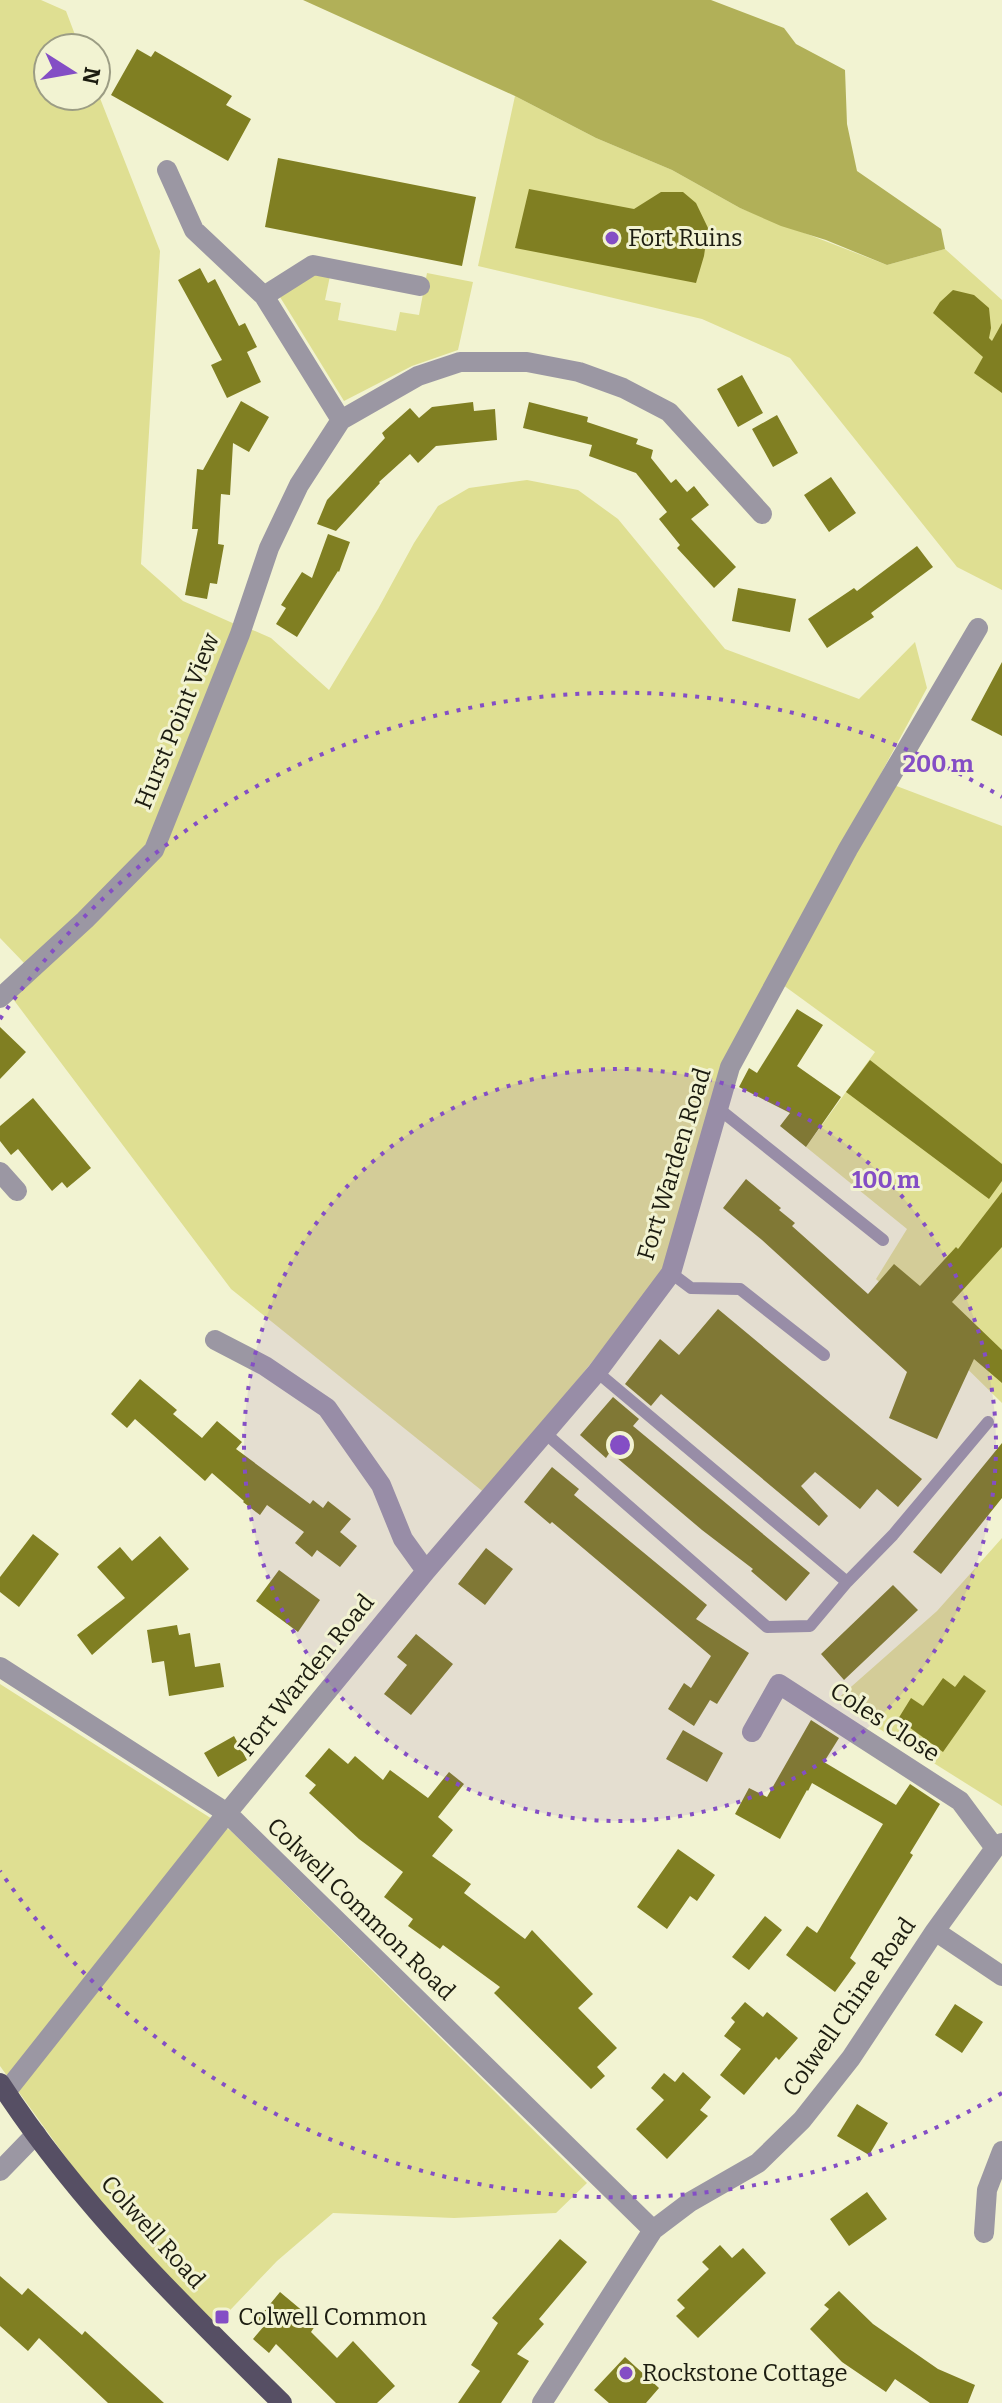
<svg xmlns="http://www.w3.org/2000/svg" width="1002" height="2403" viewBox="0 0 1002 2403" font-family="Bitter,serif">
<rect width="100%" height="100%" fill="#f2f3d2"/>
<path fill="#dfdf92" d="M0,0H41L66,11L80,48H48V96H96V88L160,251L141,564L183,601L237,625L148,847L26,965L0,938Z
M515,96L596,138L672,170L740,208L887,265L945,249L1002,300V590L957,567L790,358L702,319L478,266Z
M427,273L473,282L458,350L412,366L344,401L280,297L314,274L330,276L325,300L341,303L338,320L396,331L400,312L419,315Z
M527,480L578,490L618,519L725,649L859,699L915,642L927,688L878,779L1002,826V1403L876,1279L907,1229L806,1147L875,1052L783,985L724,1065L665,1271L486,1494L231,1289L10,995L159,854L248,628L271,638L329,690L378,609L414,543L438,506L469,488Z
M1002,1538V1806L835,1701L937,1611Z
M0,1684L231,1831L587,2183L556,2213L454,2218L333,2213L277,2261L214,2327L106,2213L0,2066Z"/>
<path fill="#b1b058" d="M303,0H711L784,28L796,44L845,70L847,124L857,171L941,229L945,249L887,265L826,240L781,226L740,208L672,170L596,138L515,96Z"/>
<path fill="#807f22" d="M137,49L151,57L155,51L232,96L226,105L251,119L228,161L111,95Z
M278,158L476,197L462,266L265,227Z
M529,189L634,209L661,192H683L696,203L708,228L704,256L696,283L515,248Z
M200,268L208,283L215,279L239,326L245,323L257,347L247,352L261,382L227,398L211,365L222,360L178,280Z
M953,290L974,295L989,308L991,328L989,338L992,341L1002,323V393L974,373L983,357L933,313L940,302Z
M742,375L763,413L738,427L717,389Z
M241,401L269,417L249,452L233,443L230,495L221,494L218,544L224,545L217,584L210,583L207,599L185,595L198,529H192L197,469L203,470Z
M473,402L474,411L495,409L497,440L436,446L418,463L410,454L379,482L380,483L336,531L317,524L327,500L385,438L382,433L410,408L419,418L432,407Z
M529,402L588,417L587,422L638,439L636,444L653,450L651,458L671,483L676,479L687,492L694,486L709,505L691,519L736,567L714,588L677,548L680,545L659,519L667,512L636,473L589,456L592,445L523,428Z
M777,415L798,453L773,467L752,429Z
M831,477L856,513L829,532L804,495Z
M328,534L350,542L339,572L338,571L297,637L276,624L286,608L281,605L302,572L312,578Z
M917,546L933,567L871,613L874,617L827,648L808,619L854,588L857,591Z
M738,588L796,599L790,632L732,621Z
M1002,662V736L971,720Z
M797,1009L823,1025L797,1066L841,1097L806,1147L780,1126L790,1113L739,1087L749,1068L757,1073Z
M0,1027L26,1052L0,1079Z
M870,1060L1002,1164V1181L989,1199L846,1092Z
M33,1098L91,1168L67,1188L62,1182L52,1191L18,1149L11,1155L0,1141V1126Z
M746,1179L781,1208L779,1210L795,1223L792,1226L868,1294L894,1264L920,1286L956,1247L958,1249L1002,1192V1247L952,1302L1002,1350V1383L974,1359L937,1439L889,1418L907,1372L762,1240L723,1208Z
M718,1309L922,1479L898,1507L877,1489L860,1509L815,1472L801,1486L828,1516L819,1526L661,1394L651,1406L625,1384L660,1339L679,1355Z
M140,1379L177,1410L173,1414L202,1438L217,1421L242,1442L236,1449L310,1504L313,1500L323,1508L328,1501L351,1519L340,1532L357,1546L340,1567L317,1550L312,1557L295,1543L304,1532L267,1505L260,1515L243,1502L244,1501L212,1473L205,1481L135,1419L127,1428L111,1414Z
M613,1397L639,1419L633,1426L810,1573L786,1601L751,1571L753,1569L702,1530L610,1452L606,1458L580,1435Z
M1002,1443V1498L941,1574L913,1552Z
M552,1467L579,1489L574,1495L707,1605L696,1619L749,1653L717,1704L710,1700L694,1726L668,1709L684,1683L691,1688L711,1656L552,1522L550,1524L524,1502Z
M33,1534L59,1554L19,1607L0,1592V1577Z
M160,1536L189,1569L92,1655L77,1635L125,1598L97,1567L120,1547L132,1561Z
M486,1548L513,1569L485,1605L458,1584Z
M279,1570L320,1600L298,1632L256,1601Z
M893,1585L918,1610L844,1680L821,1654Z
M177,1625L179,1635L190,1633L195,1667L220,1663L224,1687L169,1696L164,1661L152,1663L147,1630Z
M416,1634L453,1664L411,1715L384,1694L407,1665L397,1657Z
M964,1675L986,1691L943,1752L898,1719L911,1698L923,1706L943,1678L955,1687Z
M811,1720L839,1738L824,1762L896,1805L910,1784L940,1804L910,1853L913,1855L850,1958L856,1963L835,1992L786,1955L807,1926L817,1933L883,1824L812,1783L808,1791L807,1790L780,1839L735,1814L749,1788L767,1797Z
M683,1730L723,1753L707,1782L666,1759Z
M234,1736L247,1760L218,1777L204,1753Z
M329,1748L348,1764L355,1756L383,1780L390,1770L428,1798L449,1772L464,1784L438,1817L453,1830L432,1856L471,1884L464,1893L525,1939L532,1930L593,1994L578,2008L617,2048L597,2067L605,2076L591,2089L494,1993L500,1987L443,1945L440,1949L408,1926L413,1919L384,1897L403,1872L359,1839L309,1793L316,1785L305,1776Z
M678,1849L715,1875L697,1901L690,1896L667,1929L637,1907Z
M765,1916L782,1930L749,1970L732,1957Z
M745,2002L763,2017L767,2012L798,2038L779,2060L776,2057L744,2095L720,2075L741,2049L724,2036L735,2022L731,2018Z
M955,2004L983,2022L962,2053L935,2035Z
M683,2072L711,2097L700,2110L708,2116L667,2159L636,2129L664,2100L651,2088L664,2073L675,2082Z
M857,2104L888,2123L869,2155L837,2136Z
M867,2192L887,2219L849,2246L830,2219Z
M560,2239L587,2262L539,2319L544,2324L517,2354L529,2361L501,2403H458L480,2371L471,2365L498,2323L492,2318Z
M720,2245L732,2258L743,2248L766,2273L698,2338L676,2316L685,2308L677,2300L709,2269L702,2262Z
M0,2276L22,2295L28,2288L82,2335L85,2331L164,2403H108L39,2338L28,2351L0,2326Z
M839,2291L873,2324L938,2369L975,2385L968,2403H930L895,2379L886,2392L842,2362L810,2329L829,2309L824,2305Z
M280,2292L317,2323L311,2332L337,2358L353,2341L395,2386L377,2403H336L276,2344L269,2353L253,2339L264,2326L257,2320Z
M625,2357L659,2388L646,2403H609L594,2390Z"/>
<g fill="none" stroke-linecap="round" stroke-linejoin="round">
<path stroke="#9b97a3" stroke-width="12" d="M719,1109L883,1240
M671,1273L691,1288L740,1289L824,1355
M545,1433L767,1627L810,1626L847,1582L597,1372
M847,1582L893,1535L988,1422"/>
<path stroke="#9b97a3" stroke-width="20" d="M167,170L194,230L264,296L341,420
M264,296L313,265L420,286
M0,998L85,920L154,850L240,634L269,548L299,485L341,420L418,376L460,362H527L579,372L623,388L669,412L762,514
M0,1172L17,1191
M215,1340L265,1366L327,1408L381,1485L403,1539L426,1571
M0,1667L227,1813L653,2230
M752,1732L779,1684L960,1801L995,1848
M935,1931L1002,1976
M6,2092L227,1813L426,1571L597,1372L671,1273L730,1067L848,849L978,628
M0,2171L36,2134
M984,2233L987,2190L1002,2151
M542,2403L653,2230L690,2202L758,2163L802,2120L851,2058L935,1931L995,1848L1002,1843"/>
<path stroke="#564f64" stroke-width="20" d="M0,2083C78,2203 181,2304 282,2403"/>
</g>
<circle cx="620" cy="1445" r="376" fill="#844ec5" fill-opacity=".12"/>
<g fill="none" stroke="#844ec5" stroke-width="4" stroke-dasharray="4 8">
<circle cx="620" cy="1445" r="376"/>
<path d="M1002 2093A752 752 0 0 1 0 1871M0 1019A752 752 0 0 1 1002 797"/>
</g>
<g fill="#844ec5" stroke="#f2f3d2" stroke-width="3">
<circle cx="612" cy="238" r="8"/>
<rect x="214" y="2309" width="16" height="16" rx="4"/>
<circle cx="626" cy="2373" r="8"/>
</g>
<g text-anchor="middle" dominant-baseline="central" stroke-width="6" stroke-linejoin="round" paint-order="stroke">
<g font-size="24" fill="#1c1c10" stroke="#f2f3d2" text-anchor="start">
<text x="628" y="238">Fort Ruins</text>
<text x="238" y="2317">Colwell Common</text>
<text x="642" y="2373">Rockstone Cottage</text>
</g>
<g font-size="24" fill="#1c1c10" stroke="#f2f3d2">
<text transform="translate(177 721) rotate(-68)">Hurst Point View</text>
<text transform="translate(674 1164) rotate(-73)">Fort Warden Road</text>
<text transform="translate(306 1675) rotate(-51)">Fort Warden Road</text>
<text transform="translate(885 1722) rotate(33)">Coles Close</text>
<text transform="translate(361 1909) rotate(44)">Colwell Common Road</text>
<text transform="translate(849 2007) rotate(-55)">Colwell Chine Road</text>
<text transform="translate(153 2232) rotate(48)">Colwell Road</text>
</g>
</g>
<circle cx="620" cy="1445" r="12" fill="#844ec5" stroke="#f2f3d2" stroke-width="4"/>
<g font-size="24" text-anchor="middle" font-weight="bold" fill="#844ec5" stroke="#f2f3d2" stroke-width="6" stroke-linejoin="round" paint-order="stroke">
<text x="938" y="772">200 m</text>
<text x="886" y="1188">100 m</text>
</g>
<g transform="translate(72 72) rotate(101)"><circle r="38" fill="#f2f3d2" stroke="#9c9d84" stroke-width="2"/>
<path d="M0-6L14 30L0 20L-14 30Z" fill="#844ec5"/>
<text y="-12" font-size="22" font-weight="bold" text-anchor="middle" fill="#1c1c10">N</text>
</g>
</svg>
